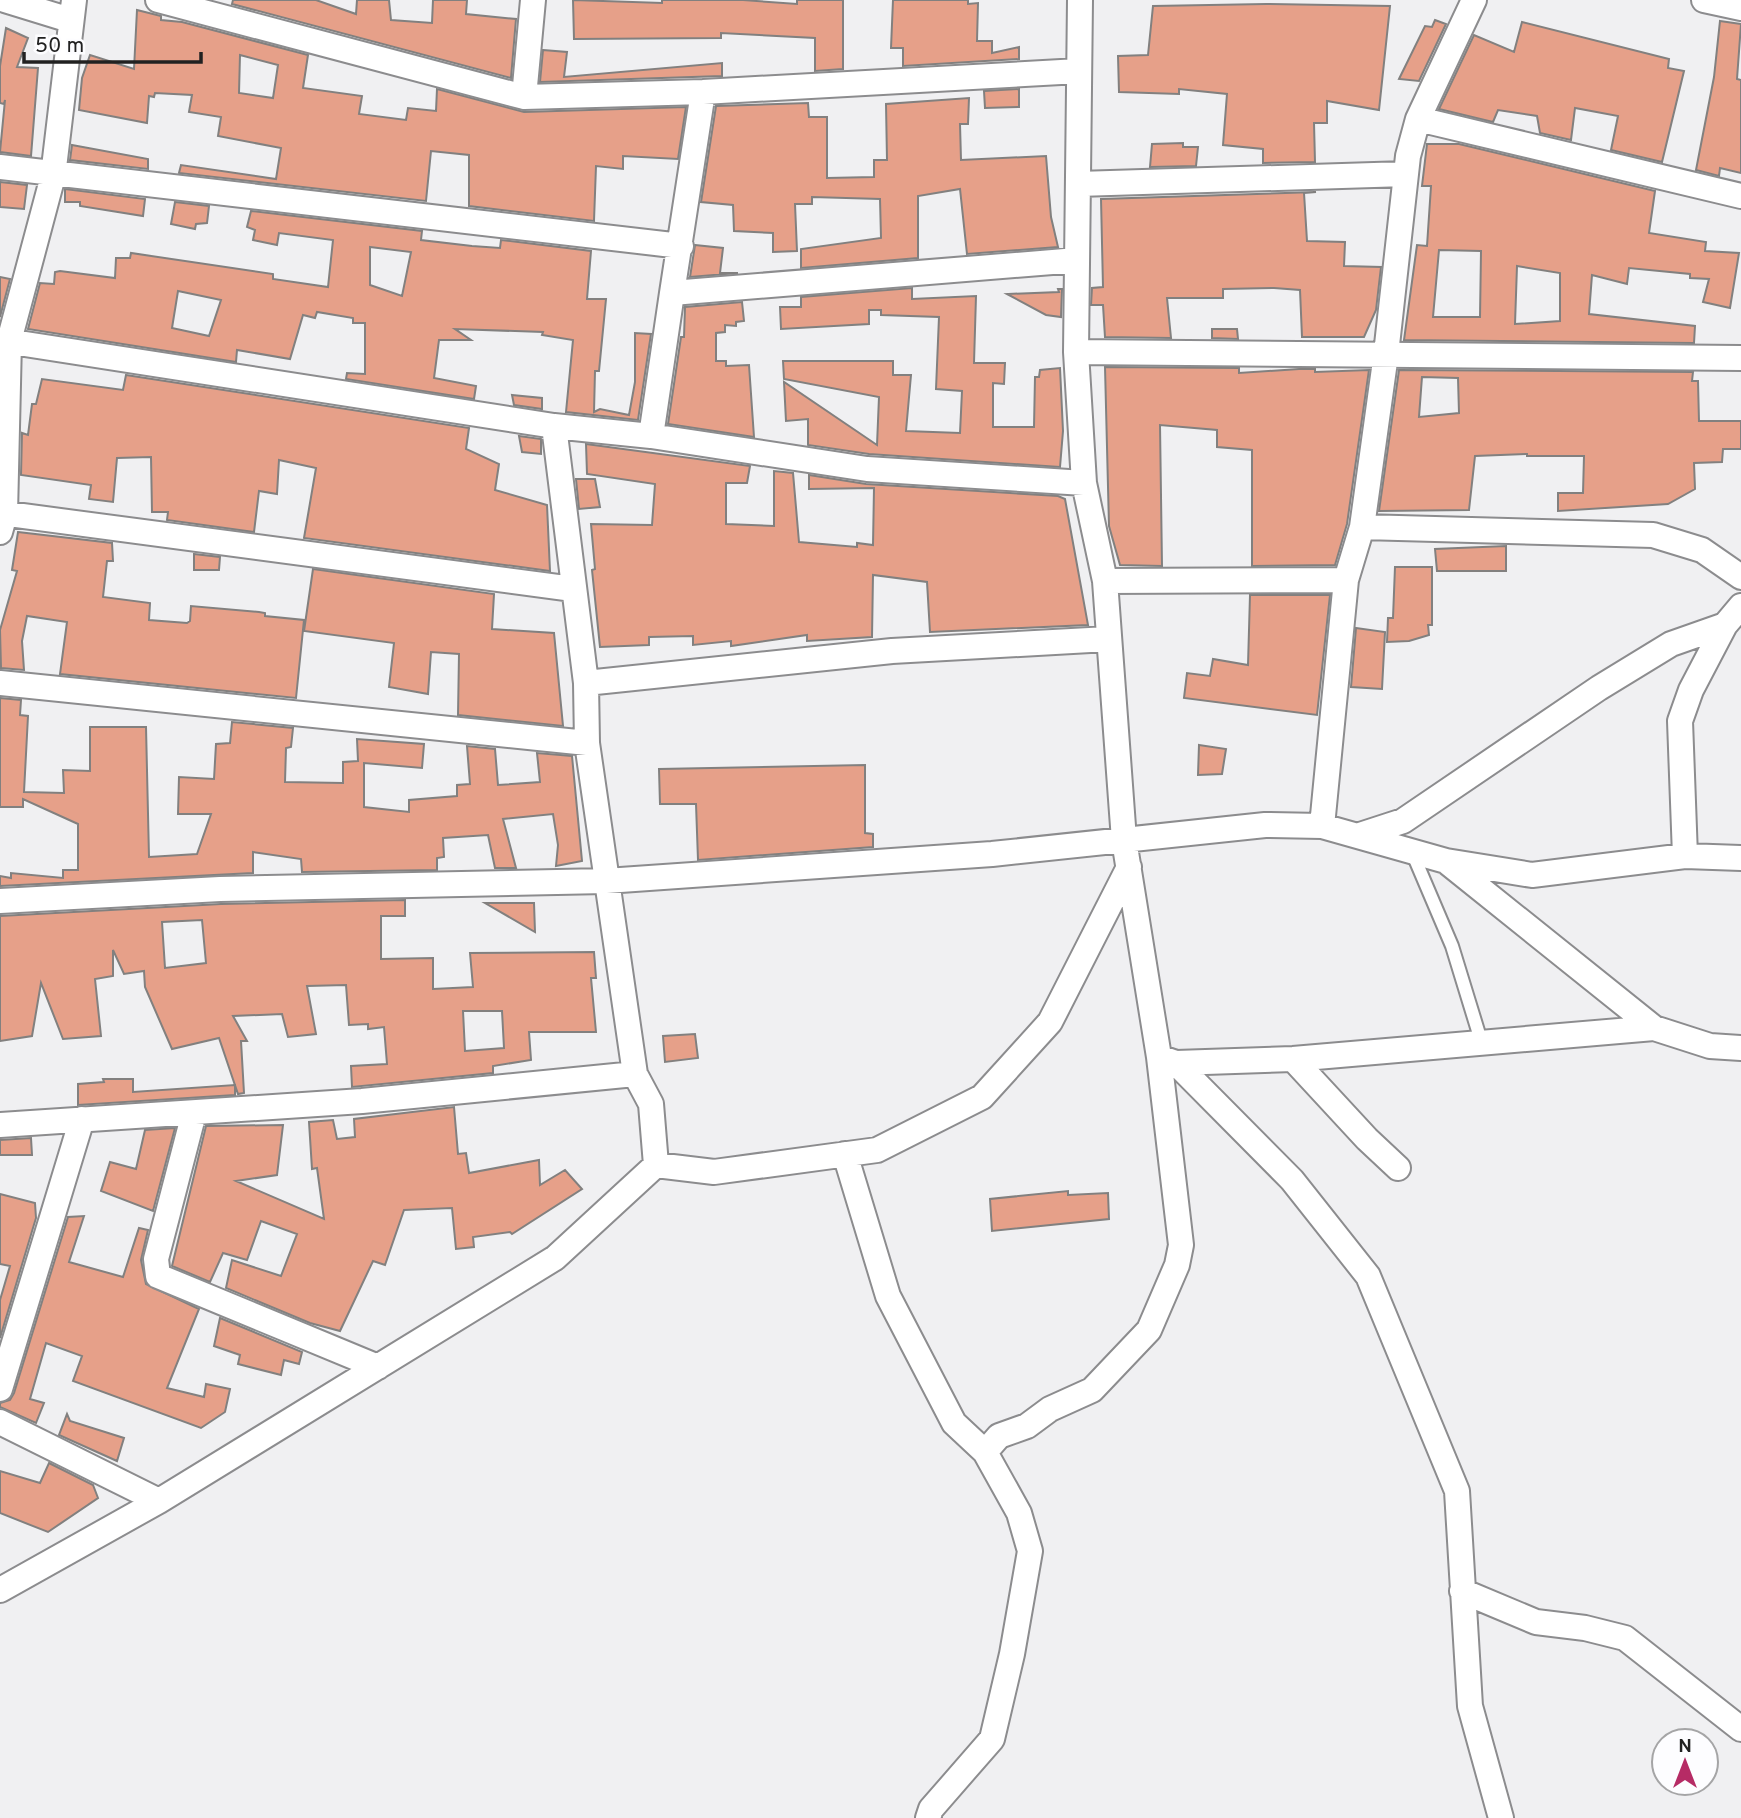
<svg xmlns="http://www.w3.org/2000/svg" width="1741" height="1818" viewBox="0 0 1741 1818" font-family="Overpass,sans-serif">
<rect width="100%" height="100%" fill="#f0f0f2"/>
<path fill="#e6a089" stroke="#82807f" stroke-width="2" fill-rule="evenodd" d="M233,0H316L356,14L357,0H389L391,20L432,23L433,0H467L466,14L516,19L511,78L232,4Z
M573,0L662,3V0H743L797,4V0H843V69L815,71V38L721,33V38L574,39Z
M893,0H968V4L978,3L977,41H992V53L1019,47V59L903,66V48H891Z
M1266,4L1390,6L1379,110L1327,101V123H1314L1315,162L1263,163V149L1223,145L1227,94L1179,89V94L1119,92L1118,56L1148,55L1153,6Z
M137,10L161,16V20L182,22L308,55L303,88L362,96L359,114L406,120L408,108L436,111L437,89L524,112L686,107L678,159L623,156V169L596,166L594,221L469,206V155L431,151L426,201L179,173L181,165L276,179L281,148L218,136L221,117L189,112L192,95L155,93L154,97L149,96L147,123L79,110L82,78L90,55L134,69ZM240,55L278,65L273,98L239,93Z
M1435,20L1446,24L1419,81L1399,79L1425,26L1432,27Z
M1720,21L1741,24L1737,79L1741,80V173L1720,168L1719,176L1696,170L1714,77Z
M1522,22L1669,59L1668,68L1684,71L1662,162L1611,150L1618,116L1575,108L1571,140L1540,133L1537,116L1498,110L1493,122L1439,109L1474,35L1514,52Z
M6,28L28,38L17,67L38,68L31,156L0,152L5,100L4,104L0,103V66Z
M543,50L567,52L564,77L722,63V76L540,82Z
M1019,89V107L985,108L984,91Z
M969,98L968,124H960L961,160L1046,156L1051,217L1058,247L967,254L960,189L918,196V258L801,268V249L881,238L880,199L812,197V204H795L797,251L773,252V233L734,231L733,205L701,202L716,106L808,103L809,117H827V178L874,177V160H887L886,104Z
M1183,143V147H1198L1196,166L1150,167L1152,144Z
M1427,144H1459L1655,191L1649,233L1706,242L1705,251L1739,253L1730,308L1703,302L1709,279L1690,278V274L1629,268L1627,284L1592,275L1589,314L1695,326L1694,343L1404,340L1417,245L1427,246L1431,186H1422ZM1439,250L1481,251L1480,317H1433ZM1517,266L1560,273V321L1515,324Z
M72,145L148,159V169L70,160Z
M0,182L27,185L24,209L0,207Z
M65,189L145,199L143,216L80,206V202H65Z
M1316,192L1304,193L1307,241L1345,242L1344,266L1381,267L1376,310L1364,337H1302L1300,290L1274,288L1223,289V298H1167L1171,338L1105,337L1103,305H1091L1092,288L1103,287L1101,199Z
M175,202L209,206L207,223L196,224L195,229L171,224Z
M251,211L422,231L421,240L472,246L500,248L501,240L591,251L587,299H606L599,371H595L594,412L600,409L629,415L635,382V333L651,334L638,420L566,412L573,340L542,335L543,332L455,329L471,340H439L434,378L476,386L474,399L346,379L347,373L365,374V323H353V318L317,312L315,318L303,315L290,359L237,350L236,362L28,329L40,283L54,284L55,272L60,271L115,278L116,258H130L131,253L273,274V279L328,287L333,240L279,233L277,245L253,240L255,230L247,227ZM370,247L411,252L402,296L370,285ZM178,291L221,300L209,336L172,328Z
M695,245L723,248L720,273H738L690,277Z
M0,277L10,279L0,317Z
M912,288V299L976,296L974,363H1005L1004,384L993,383V427H1034L1035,377H1039L1040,370L1060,368L1063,431L1060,467L869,454L808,445V419L786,421L784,382L877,445L879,397L784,379L783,361H893V375H911L906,431L960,433L962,391L936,389L939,317L881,315V310H869V324L781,329L780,307H801V297Z
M1058,289H1062L1061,317L1046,315L1007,294L1059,292Z
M742,302L744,321L736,322V326L725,325V332L716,333V361H726V366L749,365L754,437L668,424L681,337H684L685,307Z
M1212,329H1237L1238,339L1212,338Z
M1105,367L1239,368V373L1299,369H1315V372L1369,370L1347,524L1335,565L1252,566V450L1217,447V430L1160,425L1162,566L1120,565L1109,526Z
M1399,370L1693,372L1692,381H1698L1699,421H1741V449H1723L1722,462L1694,463L1695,489L1668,504L1558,511V493H1583L1584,456H1527V454L1475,456L1469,510L1379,511ZM1422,377L1458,378L1459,413L1419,417Z
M126,375L469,428L466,449L499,464L495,490L547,505L550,571L304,538L316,468L279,460L277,494L259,491L254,532L167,520L168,512H152L151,457L117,458L113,502L89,499L91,485L21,475L22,433L28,435L32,404H36L42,379L123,390Z
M512,395L542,398V409L514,405Z
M519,436L541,439V454L522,452Z
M586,444L750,466L747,483H726V524L774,526V471L793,473L799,542L857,547V543L873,545L874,488L809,489V475L866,484L1058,496L1065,499L1088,625L930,632L927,582L873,575L872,637L807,641V635L731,646V641L693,645V636L649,637V645L600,647L592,570L595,569L591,524L652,525L655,484L587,474Z
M576,479H595L600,507L579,509Z
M18,532L112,543L113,561H107L103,597L150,603L149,620L187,623L190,621L191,606L259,612L265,613V616L304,620L296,698L60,674L67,622L27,616L22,641L24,670L1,668L0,630L17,571L12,570Z
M1506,546V571H1437L1435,549Z
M194,554L220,557L219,570H194Z
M1395,567H1432V625H1428L1429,635L1409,641L1387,642L1388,618H1393Z
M313,569L494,594L492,629L554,633L563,726L458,715L459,654L431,652L428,694L389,687L394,643L304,631Z
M1250,595H1330L1317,715L1184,698L1187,673L1210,676L1213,659L1248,665Z
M1356,628L1385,632L1382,689L1351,687Z
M0,698L21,700L20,715L28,716L24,792L64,793L63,770L90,771V727H146L149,857L197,854L211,814H178L179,777L214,779L216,744L230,743L232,722L293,728L291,747L286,748L285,782L343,783V762L358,761L357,739L424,744L422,768L364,763V807L409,812V800L457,796V785L470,784L467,746L495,749L498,785L540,782L537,753L572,756L582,861L556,866L558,845L553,814L503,819L516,868H495L488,835L443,838L444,857L437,858V870L302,872L301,859L253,852V873L0,886V876L11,878V873L63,878V870H78V824L23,799V807H0Z
M1199,745L1226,749L1222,774L1198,775Z
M865,765V833L873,834V847L698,860L696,804H660L659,769Z
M405,900V916H381V959L433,958V989L473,987L470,953L594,952L596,978H591L596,1032H529L531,1060L493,1066V1073L352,1087L351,1066L387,1064L384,1027L368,1029V1024L349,1025L346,985L307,986L316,1034L288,1037L282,1014L233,1016L247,1041H241L244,1093L238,1094L219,1038L172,1049L145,987L144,971L124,974L113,950V976L95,979L101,1036L63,1039L41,983L32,1036L0,1041V916L221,904ZM202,920L206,963L165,968L162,922ZM463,1011H502L504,1048L465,1051Z
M485,903H534L535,932Z
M695,1034L698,1058L665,1062L663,1036Z
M103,1079H133V1092L235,1085V1095L78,1105V1084L104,1082Z
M454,1107L458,1154L466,1153L469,1173L539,1160L540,1185L565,1170L582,1189L512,1234L510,1232L473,1237L474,1247L456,1249L452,1208L404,1210L385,1265L373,1261L340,1331L310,1323L226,1288L232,1260L281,1276L297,1234L261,1221L247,1260L223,1253L210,1282L172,1266L206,1126L283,1125L277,1175L236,1181L324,1219L317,1168L312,1169L309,1122L333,1120L337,1139L355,1137L354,1119Z
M175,1128L153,1211L101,1191L110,1162L136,1169L145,1130Z
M31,1138L32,1155H0V1140Z
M1068,1191V1195L1108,1193L1109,1219L992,1231L990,1199Z
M0,1194L35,1203L36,1218L0,1338V1300L10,1266L0,1264Z
M84,1216L69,1262L123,1277L139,1228L148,1230L141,1260L146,1284L199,1309L167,1388L204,1397L206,1384L230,1389L225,1412L201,1428L73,1381L82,1356L46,1343L30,1399L44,1403L36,1423L0,1407V1403L10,1400L14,1393L68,1217Z
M220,1318L302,1352L299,1364L284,1360L281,1375L238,1364L240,1355L214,1346Z
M67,1414L70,1421L124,1438L117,1461L59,1435Z
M49,1463L93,1485L98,1498L48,1532L0,1513V1471L40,1483Z"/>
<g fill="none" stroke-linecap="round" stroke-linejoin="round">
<g stroke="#8c8c8e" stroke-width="16">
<path id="service" d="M1412,852L1452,946L1482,1044"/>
</g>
<g stroke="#8c8c8e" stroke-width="28">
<path id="minor" d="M5,0L70,20
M158,0L524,97L703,92L1079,71
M1704,0L1741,8
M703,92L672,293L1077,260
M524,97L533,0
M1418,119L1741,196
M0,167L681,246
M1078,184L1406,174
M0,340L554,426L651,436L867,469L1084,483
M1076,352L1741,358
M554,426L586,683L587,743L635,1074
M651,436L672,293
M0,513L573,589
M1362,527L1653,535L1702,550L1741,577
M0,532L5,514L9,341L53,176L74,0
M1105,581L1346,580
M1725,625L1691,690L1680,721L1685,856L1741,858
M0,683L587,743
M586,683L892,651L1108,639
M1322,826L1346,580L1362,527L1386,354L1408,156L1418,119L1474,0
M1360,835L1403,821L1599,688L1671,644L1725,625L1741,606
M1447,862L1654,1028L1710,1046L1741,1048
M0,901L220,889L606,881L992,854L1265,825L1322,826L1446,861L1532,875L1685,856
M1159,1057L1176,1063L1292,1180L1368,1276L1457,1491L1470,1706L1501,1818
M1293,1059L1367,1139L1398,1168
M1176,1063L1293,1059L1654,1028
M194,1113L156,1259L158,1276L378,1367
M0,1125L362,1101L635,1074L651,1104L656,1165
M845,1154L888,1296L954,1423L985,1452
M0,1389L82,1119
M0,1422L159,1501
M0,1590L159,1501L555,1258L656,1165L714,1172L877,1150L982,1097L1050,1022L1129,867
M1462,1591L1536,1622L1585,1628L1625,1638L1741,1729
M928,1818L931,1809L992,1739L1012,1654L1030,1551L1019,1513L985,1452L999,1436L1027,1426L1050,1409L1092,1390L1149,1330L1177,1265L1181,1245L1159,1057L1124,840L1105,581L1084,483L1076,352L1080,0"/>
</g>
<use href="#service" stroke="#fff" stroke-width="12"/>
<use href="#minor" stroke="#fff" stroke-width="24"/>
</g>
<g transform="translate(1685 1762)"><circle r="33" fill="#fdfdff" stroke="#a5a5a6" stroke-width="2"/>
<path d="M0-5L12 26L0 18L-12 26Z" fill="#b62b65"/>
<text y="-10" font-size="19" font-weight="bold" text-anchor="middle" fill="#212121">N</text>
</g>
<path d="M24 52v10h177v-10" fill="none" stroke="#212121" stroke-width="3.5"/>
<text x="35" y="52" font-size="21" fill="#212121" stroke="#fdfdff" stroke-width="5" paint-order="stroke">50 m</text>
</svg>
